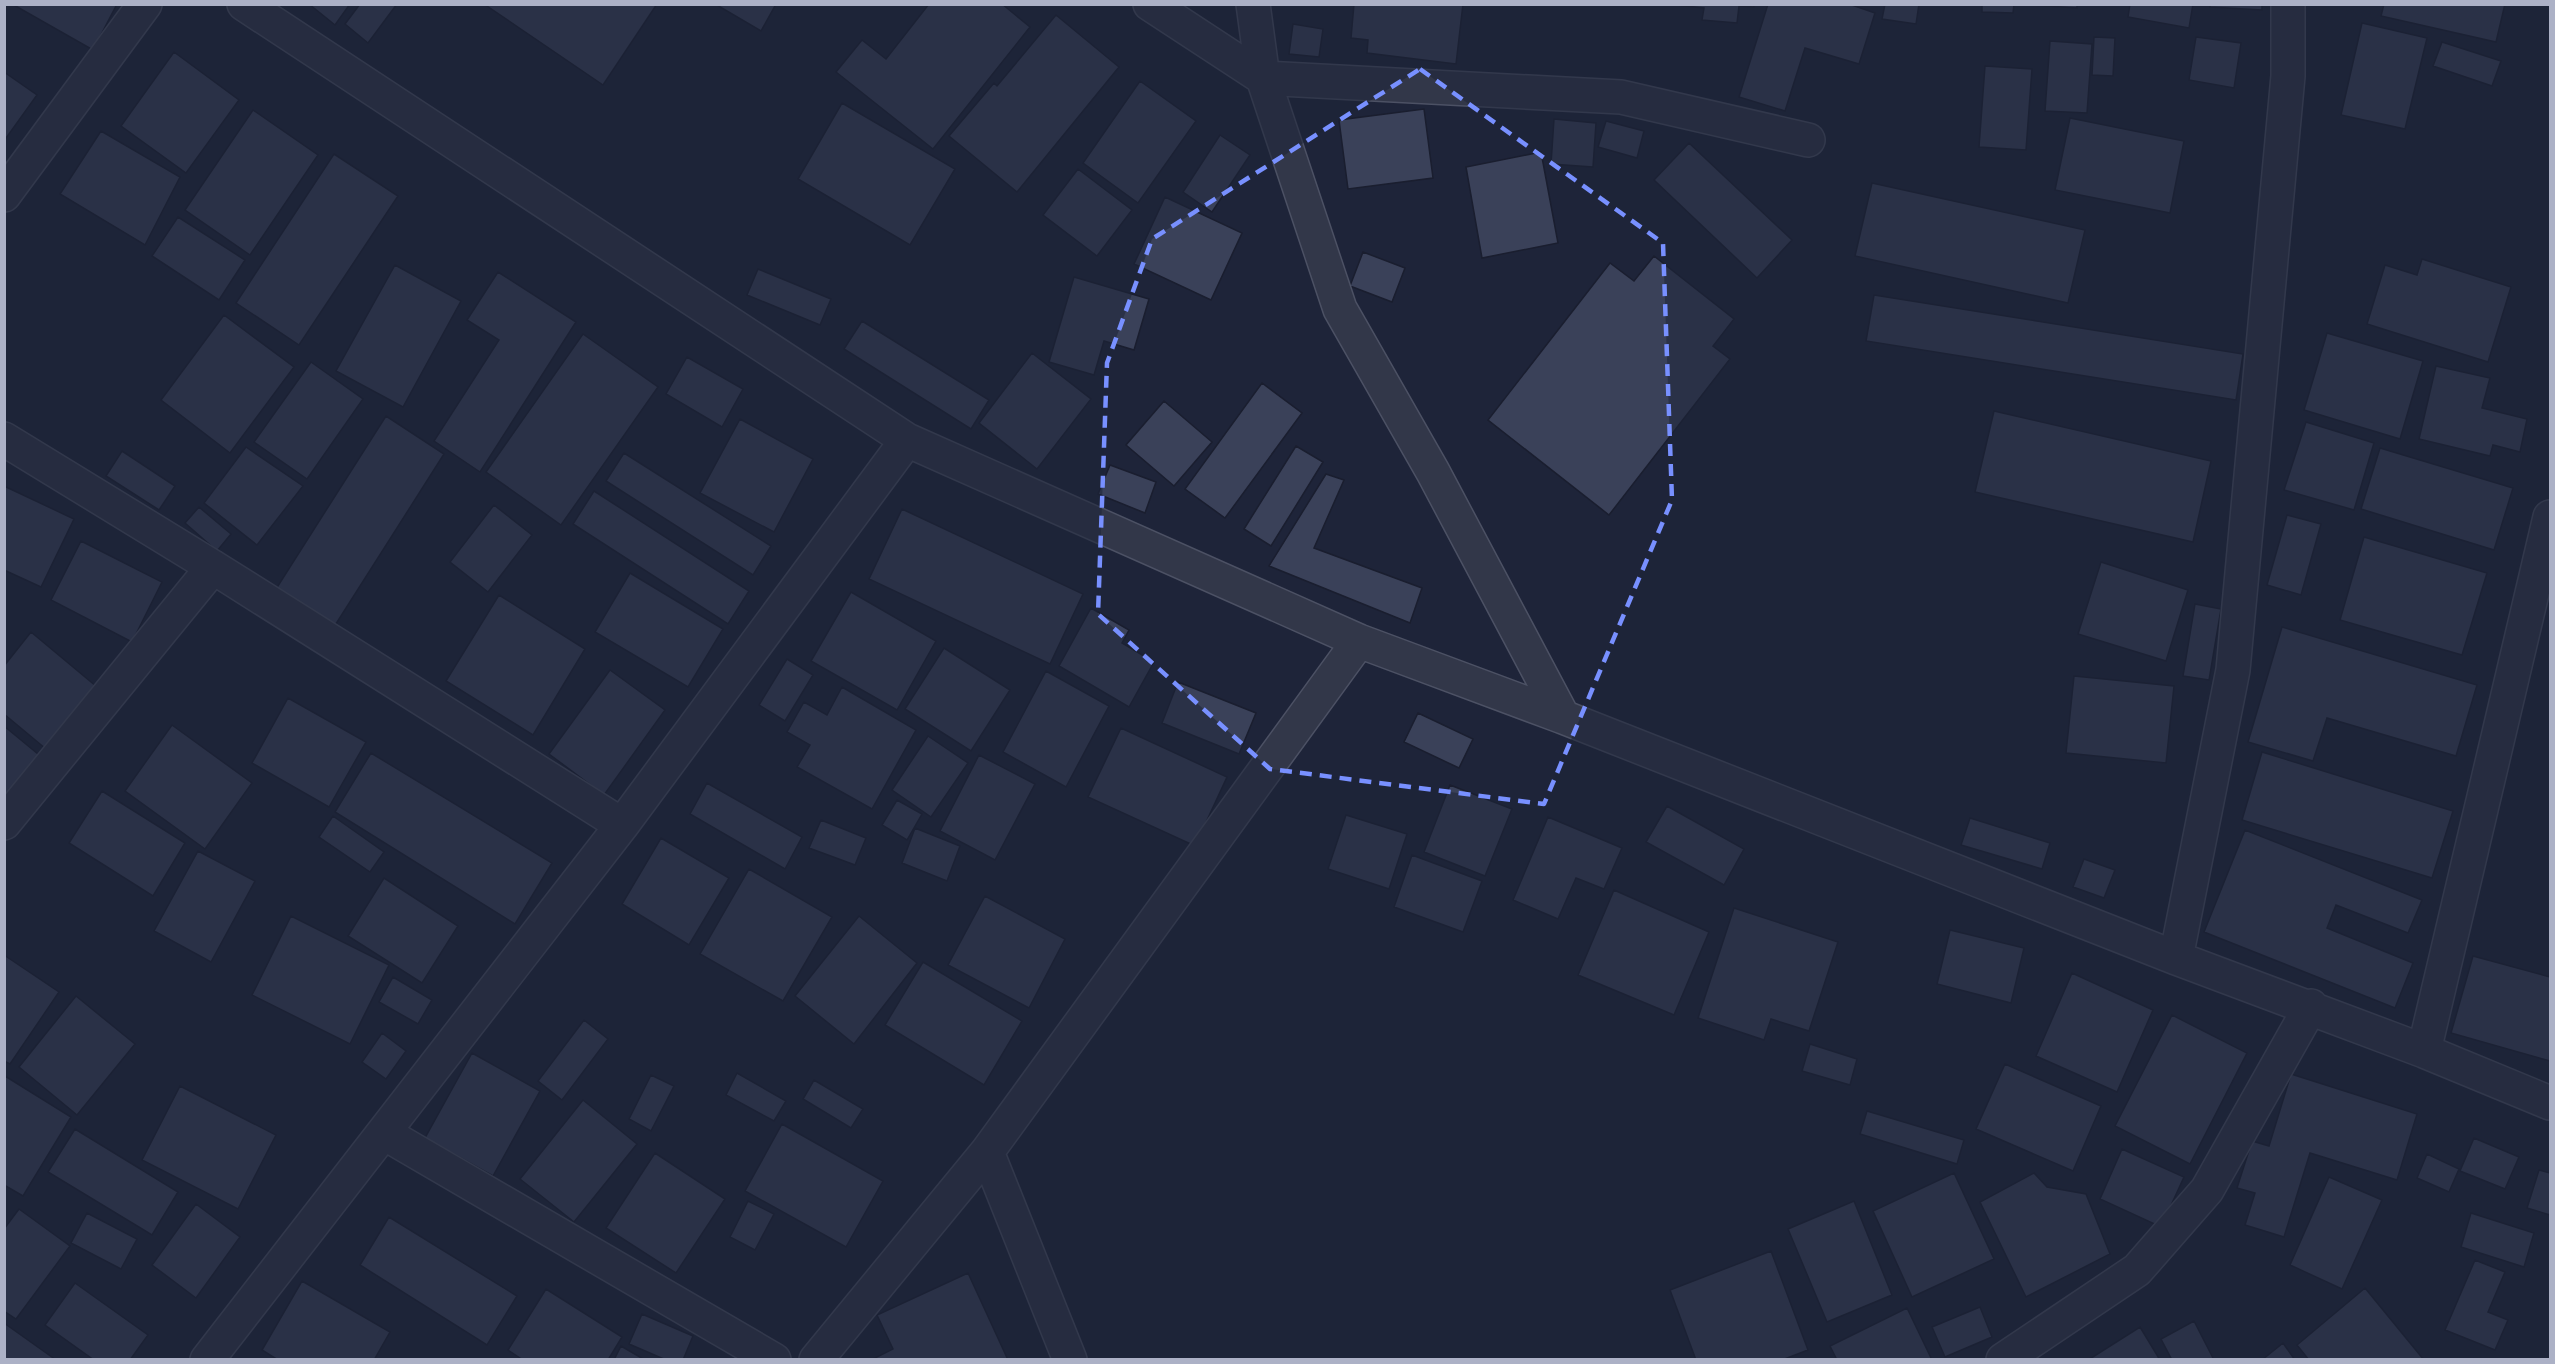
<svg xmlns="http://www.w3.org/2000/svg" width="2555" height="1364" viewBox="0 0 2555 1364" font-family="Signika,sans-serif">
<rect width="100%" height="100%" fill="#1e2439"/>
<path fill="#3a4159" stroke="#1a1e2f" stroke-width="1.5" d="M12,4H117L93,50Z
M309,4H350L335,25Z
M360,4H397L368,43L345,24Z
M484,4H657L603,85Z
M715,4H776L761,31Z
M929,4H1002L1030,27L933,149L836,72L862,40L886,59Z
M1354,4H1463L1456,64L1367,53L1368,40L1351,38Z
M1754,4V7L1739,6L1737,23L1702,20L1704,8L1676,5Z
M1768,4H1849L1875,13L1859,64L1805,48L1785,111L1739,97Z
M1885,4H1919L1916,24L1882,19Z
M1982,4H2014L2013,13L1982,12Z
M2019,4H2077V8Z
M2130,4H2193L2189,28L2128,17Z
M2210,4H2262V10L2210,7Z
M2384,4H2505L2496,42L2381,16Z
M1056,15L1119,67L1017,192L949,136L994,83L997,86Z
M2362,23L2427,38L2405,129L2341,115Z
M1293,24L1323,29L1319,57L1289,54Z
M2094,37L2115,38L2113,76L2092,75Z
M2196,37L2241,43L2234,88L2189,80Z
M2050,41L2092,44L2087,113L2045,111Z
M2442,42L2501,61L2492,86L2433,66Z
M174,52L239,100L186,173L121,126Z
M1985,66L2032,69L2026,150L1979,147Z
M4,72L37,95L4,141Z
M1140,81L1196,121L1138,203L1083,163Z
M842,103L955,169L910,245L798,179Z
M1424,109L1433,178L1348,189L1339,120Z
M253,110L318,155L250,255L185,210Z
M2070,118L2184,141L2170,213L2055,190Z
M1554,119L1596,123L1593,167L1551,164Z
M1606,121L1644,131L1637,158L1598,147Z
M101,131L180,177L145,245L60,194Z
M1220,135L1250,155L1212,212L1183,192Z
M1689,143L1792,240L1757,278L1654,180Z
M1541,152L1558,243L1482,258L1466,167Z
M334,154L398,196L299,345L236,303Z
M1078,169L1132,210L1097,256L1043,215Z
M1872,183L2085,230L2068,303L1855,256Z
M1165,197L1242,233L1211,300L1134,264Z
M178,217L245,260L219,300L152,256Z
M1363,252L1405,268L1392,302L1350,286Z
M1654,256L1734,319L1713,346L1730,359L1609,515L1488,420L1610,263L1634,281Z
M2422,259L2511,287L2488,362L2367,324L2385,265L2417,275Z
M395,265L461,301L403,407L336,371Z
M758,269L831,299L820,325L747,295Z
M498,272L576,322L480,472L434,441L499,340L467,320Z
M1074,277L1149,299L1134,350L1104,341L1094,375L1049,362Z
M1874,295L2243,354L2236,400L1866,341Z
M224,315L294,367L230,453L161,400Z
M862,321L989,400L971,429L844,349Z
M2327,333L2423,361L2400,439L2304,410Z
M583,334L658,387L561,525L486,472Z
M1032,353L1091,399L1037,469L979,423Z
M687,357L743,389L722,427L666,394Z
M311,362L363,399L307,479L254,442Z
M2436,366L2490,378L2482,408L2527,419L2520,452L2493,445L2490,456L2419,439Z
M1262,383L1302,413L1225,518L1185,489Z
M1164,401L1212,442L1174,486L1126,445Z
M1994,411L2211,461L2193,542L1975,492Z
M386,416L444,454L334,627L276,589Z
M740,419L813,459L774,532L700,493Z
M2306,422L2374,443L2354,510L2284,490Z
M1296,446L1323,462L1271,546L1244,529Z
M246,447L303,486L257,545L204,503Z
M2380,448L2513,488L2494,550L2361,509Z
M122,451L175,486L159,510L106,476Z
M624,453L771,546L753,575L606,481Z
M1110,465L1156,482L1145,513L1098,494Z
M1326,474L1344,480L1314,548L1422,588L1410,623L1269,566Z
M4,486L74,519L41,587L4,570Z
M594,491L749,591L728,624L573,524Z
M494,505L532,535L488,592L450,562Z
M199,507L231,534L217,551L185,523Z
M902,509L1083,594L1050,664L869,579Z
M2287,515L2321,524L2301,595L2267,585Z
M2364,537L2487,573L2462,655L2340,620Z
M81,541L162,582L132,642L51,600Z
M2101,562L2188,590L2166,661L2078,634Z
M630,573L723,629L688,687L595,632Z
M851,592L936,641L897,710L811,661Z
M499,595L585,649L533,735L446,681Z
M2195,604L2221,609L2209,680L2183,676Z
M1091,608L1129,630L1122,643L1154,662L1129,707L1059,666Z
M2282,627L2477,685L2456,756L2327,718L2313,761L2248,742Z
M31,632L103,692L52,754L4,714V666Z
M944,648L1010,690L971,751L905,709Z
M787,659L813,675L785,721L759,705Z
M610,670L665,710L604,795L549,754Z
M1046,671L1109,706L1066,787L1003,752Z
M2074,676L2174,686L2166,763L2066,753Z
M1178,682L1256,713L1239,754L1162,723Z
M842,687L916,730L872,809L797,767L810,745L787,732L804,702L827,715Z
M288,698L366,742L329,807L252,763Z
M1418,713L1473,739L1459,768L1404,742Z
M172,725L252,783L205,849L125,791Z
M4,726L44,759L4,808Z
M1121,728L1227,777L1195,846L1088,797Z
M928,736L968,763L931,817L892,790Z
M2262,752L2453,811L2432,878L2242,820Z
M371,753L552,863L515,924L335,812Z
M979,755L1035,784L995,860L940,831Z
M707,783L802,837L785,869L690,814Z
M1450,785L1512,809L1485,876L1424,852Z
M102,791L185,843L153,896L69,843Z
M897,800L922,814L907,840L882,825Z
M1667,806L1744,849L1724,885L1646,842Z
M1346,815L1407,834L1389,889L1328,869Z
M333,816L384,852L370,872L319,837Z
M1548,817L1622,848L1604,889L1576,878L1558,919L1513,900Z
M1970,818L2050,843L2042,869L1961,845Z
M821,820L866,838L855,865L809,848Z
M915,828L960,846L947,881L902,863Z
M2245,830L2422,900L2408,933L2336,905L2327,928L2413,963L2395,1008L2204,932Z
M661,838L729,878L689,945L622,904Z
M198,851L255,881L211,962L154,931Z
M1412,855L1482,881L1463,932L1394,907Z
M2084,859L2115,870L2104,898L2073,887Z
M749,869L832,917L783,1001L700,954Z
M384,878L458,926L422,983L348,936Z
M1614,890L1709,932L1674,1015L1578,975Z
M985,896L1065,939L1029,1008L948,965Z
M1734,908L1838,942L1809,1031L1771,1019L1764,1040L1698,1018Z
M291,916L389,965L350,1044L252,995Z
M859,916L917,963L854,1044L795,996Z
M1950,930L2024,948L2011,1003L1937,984Z
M4,955L59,992L10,1064L4,1061Z
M2473,956L2550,977V1061L2451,1033Z
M923,962L1022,1021L984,1085L885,1025Z
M2072,973L2153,1010L2117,1092L2036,1056Z
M393,977L432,1000L418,1024L379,1002Z
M76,996L135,1044L77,1115L19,1067Z
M2172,1015L2247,1053L2190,1164L2115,1126Z
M584,1020L608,1039L562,1100L538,1081Z
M382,1033L406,1051L386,1079L362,1062Z
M1810,1044L1857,1059L1850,1085L1802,1071Z
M472,1053L540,1091L493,1176L425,1138Z
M2005,1064L2101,1106L2073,1171L1976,1129Z
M737,1073L786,1101L774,1121L726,1095Z
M2291,1074L2417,1114L2397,1180L2310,1153L2284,1237L2245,1225L2255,1193L2237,1188L2252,1141L2269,1146Z
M651,1075L674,1086L651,1131L629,1119Z
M5,1076L71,1117L23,1196L4,1185Z
M814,1080L863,1109L851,1128L803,1099Z
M180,1086L276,1135L238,1209L142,1160Z
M583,1100L637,1144L574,1222L520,1179Z
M1867,1111L1964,1140L1957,1164L1860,1134Z
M782,1124L883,1181L846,1247L745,1191Z
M75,1129L178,1192L152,1235L48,1172Z
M2474,1138L2519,1157L2505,1189L2460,1171Z
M2122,1149L2184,1177L2161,1227L2100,1199Z
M655,1153L725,1199L676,1273L606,1228Z
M2427,1154L2459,1169L2449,1192L2417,1178Z
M2539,1170L2550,1173V1215L2527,1208Z
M1954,1173L1994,1259L1912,1297L1873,1211Z
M2034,1173L2047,1187L2086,1194L2110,1254L2026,1297L1980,1202Z
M2329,1177L2382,1200L2342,1289L2290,1265Z
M748,1201L774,1214L755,1250L730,1237Z
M1854,1201L1892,1295L1827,1322L1788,1229Z
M196,1204L240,1237L196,1298L152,1265Z
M19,1209L70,1246L16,1319L4,1311V1229Z
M87,1213L137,1239L121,1269L71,1243Z
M2471,1213L2534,1233L2524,1267L2461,1247Z
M389,1217L517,1296L487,1345L360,1265Z
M1771,1251L1808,1350L1782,1360H1696L1670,1290Z
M2475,1260L2505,1272L2488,1312L2508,1320L2495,1350L2445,1330Z
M968,1273L1008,1360H871L893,1349L877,1315Z
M302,1281L390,1332L374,1360H278L262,1350Z
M75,1283L148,1335L130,1360H94L45,1325Z
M2365,1288L2424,1360H2309L2297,1345Z
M546,1289L622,1337L608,1360H523L508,1350Z
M1980,1307L1992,1337L1945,1357L1932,1327Z
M1907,1308L1932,1360H1837L1830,1346Z
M642,1314L693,1336L683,1360H666L629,1344Z
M2194,1321L2214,1360H2172L2161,1339Z
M4,1323L56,1360H4Z
M2140,1327L2160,1360H2088Z
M2283,1343L2295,1360H2262Z
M621,1346L645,1360H614Z"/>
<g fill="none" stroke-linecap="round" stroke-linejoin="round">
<g stroke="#4c5164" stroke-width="36">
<path id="minor" d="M244,4L907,440L1359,641L1563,717
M1150,4L1263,78L1621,97L1808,140
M1253,4L1263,78L1340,309L1433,472L1563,717L2176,958L2424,1051L2550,1103
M4,195L145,4
M4,439L213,567L622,825
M4,823L213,567
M2176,958L2233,670L2288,76V4
M2424,1051L2550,517
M384,1133L774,1360
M987,1152L1070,1360
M207,1360L622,825L907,440
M816,1360L987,1152L1359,641
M2003,1360L2137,1270L2207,1190L2311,1006"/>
</g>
<use href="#minor" stroke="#323749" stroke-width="33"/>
</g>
<path d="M0 0H2555V1364H0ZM1420,69L1663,243L1672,500L1544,804L1270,769L1098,614L1107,363L1152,239Z" fill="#1e2439" fill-opacity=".55" fill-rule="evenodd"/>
<path fill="none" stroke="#7890ff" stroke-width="4.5" stroke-dasharray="12 8" stroke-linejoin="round" d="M1420,69L1663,243L1672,500L1544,804L1270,769L1098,614L1107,363L1152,239Z"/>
<rect width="2555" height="1364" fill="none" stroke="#acb1c6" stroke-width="12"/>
</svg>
